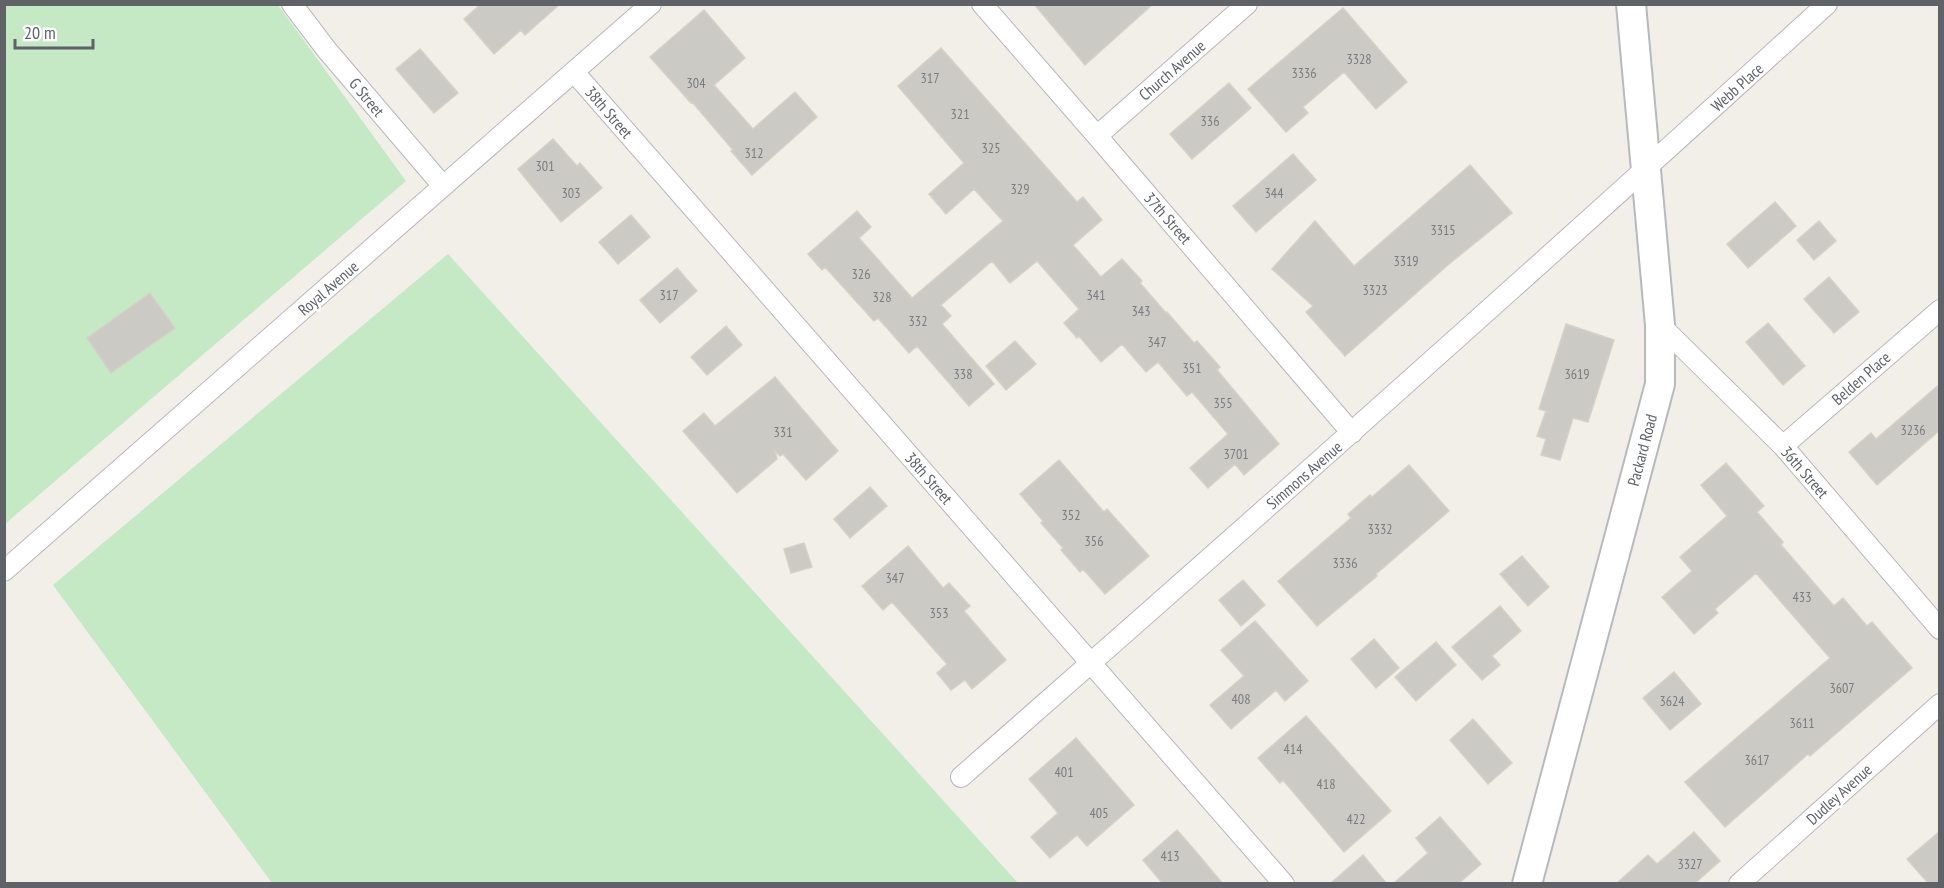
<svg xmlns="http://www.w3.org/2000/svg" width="1944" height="888" viewBox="0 0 1944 888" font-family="'PT Sans Narrow',sans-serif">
<rect width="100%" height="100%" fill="#f1efe8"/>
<path fill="#c5e8c5" d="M5,5H278L406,181L5,524Z
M448,254L1018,883H272L53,585Z"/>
<path fill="#cccac5" stroke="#d6d1c6" stroke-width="1.5" d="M481,4H560L525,35L521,30L494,54L464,19Z
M1034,4H1153L1085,65Z
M1343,8L1407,82L1376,109L1344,72L1303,107L1308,113L1286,132L1248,89Z
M704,10L745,58L714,85L753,129L795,92L817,117L752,175L731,151L733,150L692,102L691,103L650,57Z
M941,48L1077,202L1083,197L1102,220L1073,245L1101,277L1122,259L1142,281L1140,283L1166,313L1167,312L1194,343L1197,341L1220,367L1217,370L1279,444L1244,475L1235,464L1208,488L1190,468L1228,434L1192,392L1187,396L1158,362L1146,372L1122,344L1101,362L1079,336L1077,338L1064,323L1079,309L1037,261L1010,283L992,261L941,305L951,316L942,324L994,384L969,406L917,346L909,353L878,318L874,321L825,267L822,270L808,254L857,211L871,227L859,238L912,298L1003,221L974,189L946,214L929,194L964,163L898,86Z
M420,49L458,93L434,113L396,69Z
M1229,83L1251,108L1192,159L1170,134Z
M553,139L577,166L580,163L602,188L561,222L518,169Z
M1293,154L1316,180L1256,232L1233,206Z
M1470,165L1512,213L1449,264L1345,356L1306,312L1313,306L1272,269L1315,221L1354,266Z
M1775,202L1796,226L1748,268L1727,244Z
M631,215L650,237L618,264L599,242Z
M1819,221L1836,241L1814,260L1797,240Z
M677,268L697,291L660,323L640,300Z
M1829,277L1859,312L1834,333L1804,299Z
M150,293L175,328L111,373L87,338Z
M1768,323L1805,366L1783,385L1746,342Z
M1566,324L1614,340L1588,422L1573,418L1560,460L1541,455L1546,439L1537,436L1546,411L1539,409Z
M726,326L742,345L707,375L691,357Z
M1015,341L1036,364L1006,390L986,366Z
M775,377L838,451L806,480L783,454L780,456L775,451L777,459L737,493L683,431L704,413L715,426Z
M1940,384V430L1877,485L1849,452L1871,433L1876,439Z
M1059,460L1104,512L1107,509L1149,556L1105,594L1083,569L1080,572L1061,550L1063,548L1041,523L1043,521L1020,494Z
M1726,463L1764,506L1757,512L1783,542L1781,545L1834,606L1843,598L1867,626L1872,622L1912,668L1810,756L1808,754L1725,827L1685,782L1830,658L1756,573L1715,609L1718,613L1694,634L1662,597L1692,571L1680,557L1727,516L1701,485Z
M1409,465L1449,511L1376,574L1377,576L1317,626L1278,581L1351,518L1348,514L1370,495L1372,497Z
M870,487L887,506L850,538L834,519Z
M804,543L812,567L791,573L784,549Z
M908,546L943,588L949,583L970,606L964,611L1006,660L972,689L965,680L951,690L937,673L947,664L892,602L883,610L862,586Z
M1522,556L1549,587L1528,606L1500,574Z
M1243,580L1265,605L1241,626L1219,600Z
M1500,606L1521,631L1492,656L1500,665L1482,680L1452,647Z
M1255,621L1308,681L1285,701L1276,690L1231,729L1210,705L1244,676L1221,650Z
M1374,639L1399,668L1376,688L1351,659Z
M1436,642L1456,665L1416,701L1395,677Z
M1674,672L1701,704L1670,730L1643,698Z
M1306,716L1391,811L1344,852L1283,780L1280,783L1258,758Z
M1473,719L1512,763L1488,784L1450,740Z
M1076,738L1134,805L1087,846L1077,835L1050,858L1031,837L1058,813L1029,779Z
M1440,817L1481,864L1458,884H1393L1428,853L1416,838Z
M1177,830L1197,853L1223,884H1163L1143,860Z
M1940,831V884H1929L1907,859Z
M1694,832L1720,861L1694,884H1616L1648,855L1657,864Z
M1363,855L1387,884H1330Z"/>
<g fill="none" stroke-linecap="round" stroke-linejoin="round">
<g stroke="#b5b8bc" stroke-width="22">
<path id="street" d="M292,4L326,49L443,186
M982,4L1097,136L1352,433
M574,72L1284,884
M1097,136L1247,4
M1660,325L1783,446L1940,629
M1783,446L1940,310
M4,571L651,4
M961,777C1252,522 1541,265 1827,4
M1739,884L1940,704"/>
</g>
<g stroke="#b6babf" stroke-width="32">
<path id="secondary" d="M1527,884L1660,384V325L1631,4"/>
</g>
<use href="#street" stroke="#fff" stroke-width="20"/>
<use href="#secondary" stroke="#fff" stroke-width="28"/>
</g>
<g text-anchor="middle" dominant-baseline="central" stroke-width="5" stroke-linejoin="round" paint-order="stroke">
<g font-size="14" fill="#7a7d7f">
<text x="1359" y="59">3328</text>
<text x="1304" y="73">3336</text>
<text x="930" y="78">317</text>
<text x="696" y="83">304</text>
<text x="960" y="114">321</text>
<text x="1210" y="121">336</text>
<text x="991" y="148">325</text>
<text x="754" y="153">312</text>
<text x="545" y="166">301</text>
<text x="1020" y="189">329</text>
<text x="571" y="193">303</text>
<text x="1274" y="193">344</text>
<text x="1443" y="230">3315</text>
<text x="1406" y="261">3319</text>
<text x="861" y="274">326</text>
<text x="1375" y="290">3323</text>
<text x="669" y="295">317</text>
<text x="1096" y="295">341</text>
<text x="882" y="297">328</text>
<text x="1141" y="311">343</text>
<text x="918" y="321">332</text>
<text x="1157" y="342">347</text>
<text x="1192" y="368">351</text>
<text x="963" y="374">338</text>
<text x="1577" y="374">3619</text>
<text x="1223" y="403">355</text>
<text x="1913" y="430">3236</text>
<text x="783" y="432">331</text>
<text x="1236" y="454">3701</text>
<text x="1071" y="515">352</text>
<text x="1380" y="529">3332</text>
<text x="1094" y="541">356</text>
<text x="1345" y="563">3336</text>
<text x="895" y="578">347</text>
<text x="1802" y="597">433</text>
<text x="939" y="613">353</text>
<text x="1842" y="688">3607</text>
<text x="1241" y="699">408</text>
<text x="1672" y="701">3624</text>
<text x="1802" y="723">3611</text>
<text x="1293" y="749">414</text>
<text x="1757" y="760">3617</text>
<text x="1064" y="772">401</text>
<text x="1326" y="784">418</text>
<text x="1099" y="813">405</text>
<text x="1356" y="819">422</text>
<text x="1170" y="856">413</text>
<text x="1690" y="864">3327</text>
</g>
<g font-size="16" fill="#5f6368" stroke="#fff">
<text transform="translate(1172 70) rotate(-41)">Church Avenue</text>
<text transform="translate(1737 87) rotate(-42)">Webb Place</text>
<text transform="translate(367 97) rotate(50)">G Street</text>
<text transform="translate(609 112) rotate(49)">38th Street</text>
<text transform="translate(1168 218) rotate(49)">37th Street</text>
<text transform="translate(328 288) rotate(-41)">Royal Avenue</text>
<text transform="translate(1861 378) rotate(-41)">Belden Place</text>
<text transform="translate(1642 450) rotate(-75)">Packard Road</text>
<text transform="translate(1805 472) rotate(49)">36th Street</text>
<text transform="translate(1304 475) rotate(-41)">Simmons Avenue</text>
<text transform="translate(929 478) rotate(49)">38th Street</text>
<text transform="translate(1839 794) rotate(-42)">Dudley Avenue</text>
</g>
</g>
<rect width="1944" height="888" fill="none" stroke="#5f6368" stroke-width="12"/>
<path d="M15 39v9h78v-9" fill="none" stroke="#5f6368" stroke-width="3"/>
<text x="24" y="39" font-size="18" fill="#5f6368" stroke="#ffffff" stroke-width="4.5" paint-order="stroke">20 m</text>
</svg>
